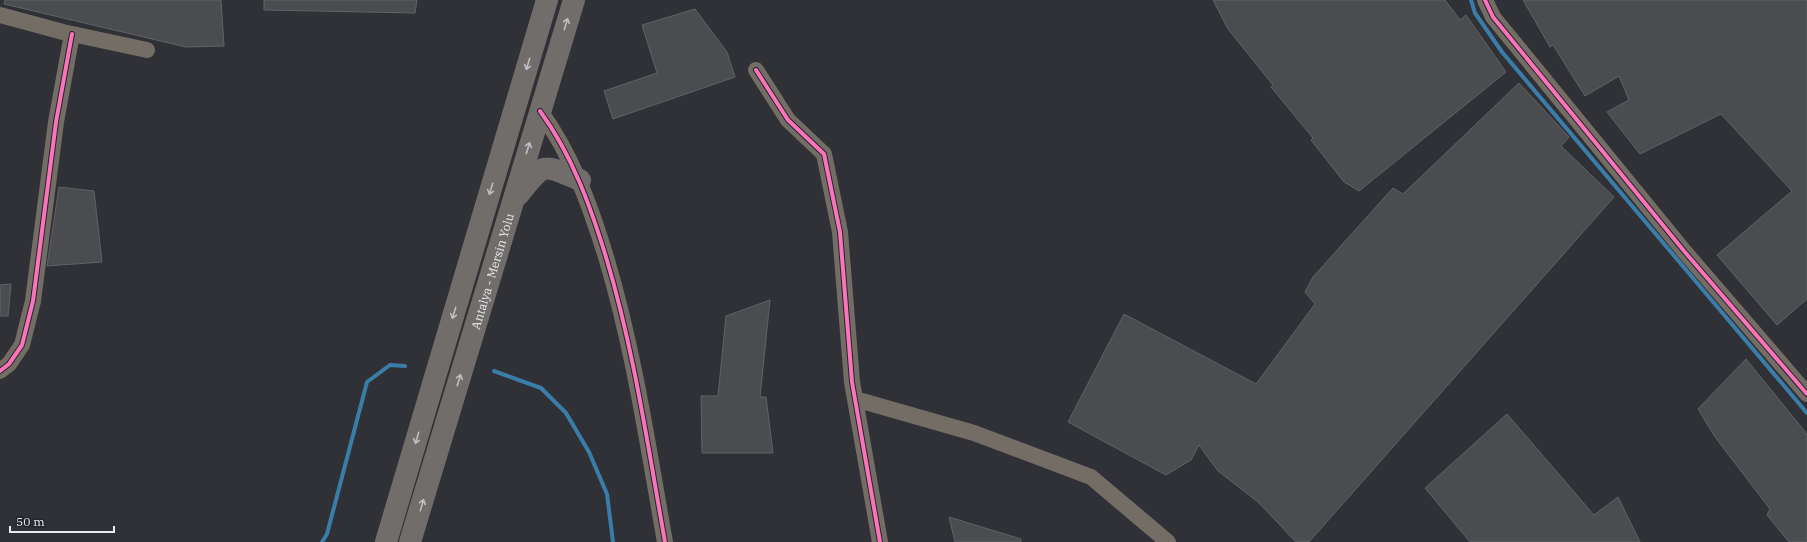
<svg xmlns="http://www.w3.org/2000/svg" width="1807" height="542" viewBox="0 0 1807 542" font-family="'IBM Plex Serif',serif">
<rect width="100%" height="100%" fill="#303136"/>
<g fill="none" stroke-linecap="round" stroke-linejoin="round">
<path stroke="#3a7da9" stroke-width="4" d="M1471,0L1475,13L1502,52L1807,413
M494,371L541,388L566,413L589,452L607,494L613,542
M322,542L327,534L367,382L390,365L405,366"/>
</g>
<path fill="#4b4c50" stroke="#616266" d="M5,0H221L224,46L186,47L4,4Z
M264,0H417L415,13L264,10Z
M1213,0H1445L1460,20L1466,15L1506,72L1359,191L1344,182L1311,140L1313,138L1271,87L1273,85L1228,29Z
M1523,0H1807V299L1777,325L1717,255L1792,191L1721,114L1640,154L1607,112L1629,100L1619,76L1585,96L1553,45L1550,47Z
M695,9L727,52L735,77L613,119L604,91L657,73L642,25Z
M1519,83L1569,137L1561,146L1614,197L1309,542H1296L1258,502L1218,471L1199,445L1191,460L1166,475L1068,422L1124,314L1256,384L1315,304L1305,292L1313,277L1393,188L1403,194Z
M59,187L94,191L102,262L47,266Z
M11,284L8,316H0V285Z
M770,300L760,397H766L773,453H702L701,396H718L726,316Z
M1746,359L1807,434V542H1789L1767,515L1770,509L1715,437L1698,409Z
M1507,414L1594,515L1618,497L1640,542H1470L1425,488Z
M949,517L1021,539V542H955Z"/>
<g fill="none" stroke-linecap="round" stroke-linejoin="round">
<path stroke="#746d66" stroke-width="16" d="M1485,0L1493,17L1684,251L1807,394
M0,15L63,32L147,50
M756,70L788,120L824,154L840,232L852,382L880,542
M540,111C572,155 590,205 606,257C634,350 648,447 665,542
M0,371L9,364L22,345L33,301L56,122L72,34
M855,399L974,433L1091,477L1168,542"/>
<g stroke="#716d6b" stroke-width="22">
<path d="M518,195C545,162 541,163 580,180"/>
<path d="M386,542L547,0"/>
<path id="s1" d="M410,542L574,0"/>
</g>
<g stroke="#24252e" stroke-width="6">
<path id="cycleway" d="M1485,0L1493,17L1684,251L1807,394
M756,70L788,120L824,154L840,232L852,382L880,542
M540,111C572,155 590,205 606,257C634,350 648,447 665,542
M0,371L9,364L22,345L33,301L56,122L72,34"/>
</g>
<use href="#cycleway" stroke="#fb73b8" stroke-width="4"/>
</g>
<defs><path id="oneway-shaft" d="M-6 0H5M1.5-3L5.5 0L1.5 3" fill="none" stroke-width="1.6" stroke-linecap="round" stroke-linejoin="round"/></defs>
<g stroke="#bfbec1">
<use href="#oneway-shaft" transform="translate(566 24) rotate(-73)"/>
<use href="#oneway-shaft" transform="translate(528 64) rotate(107)"/>
<use href="#oneway-shaft" transform="translate(528 148) rotate(-73)"/>
<use href="#oneway-shaft" transform="translate(491 189) rotate(107)"/>
<use href="#oneway-shaft" transform="translate(454 313) rotate(107)"/>
<use href="#oneway-shaft" transform="translate(459 380) rotate(-73)"/>
<use href="#oneway-shaft" transform="translate(417 438) rotate(107)"/>
<use href="#oneway-shaft" transform="translate(422 505) rotate(-73)"/>
</g>
<g text-anchor="middle" dominant-baseline="central" stroke-width="3.5" stroke-linejoin="round" paint-order="stroke">
<g font-size="12" fill="#e9eaef" stroke="#24252e">
<text stroke="none"><textPath href="#s1" startOffset="283">Antalya - Mersin Yolu</textPath></text>
</g>
</g>
<path d="M10 526v6h104v-6" fill="none" stroke="#e9eaef" stroke-width="2"/>
<text x="16" y="526" font-size="12" fill="#e9eaef" stroke="#24252e" stroke-width="3" paint-order="stroke">50 m</text>
</svg>
